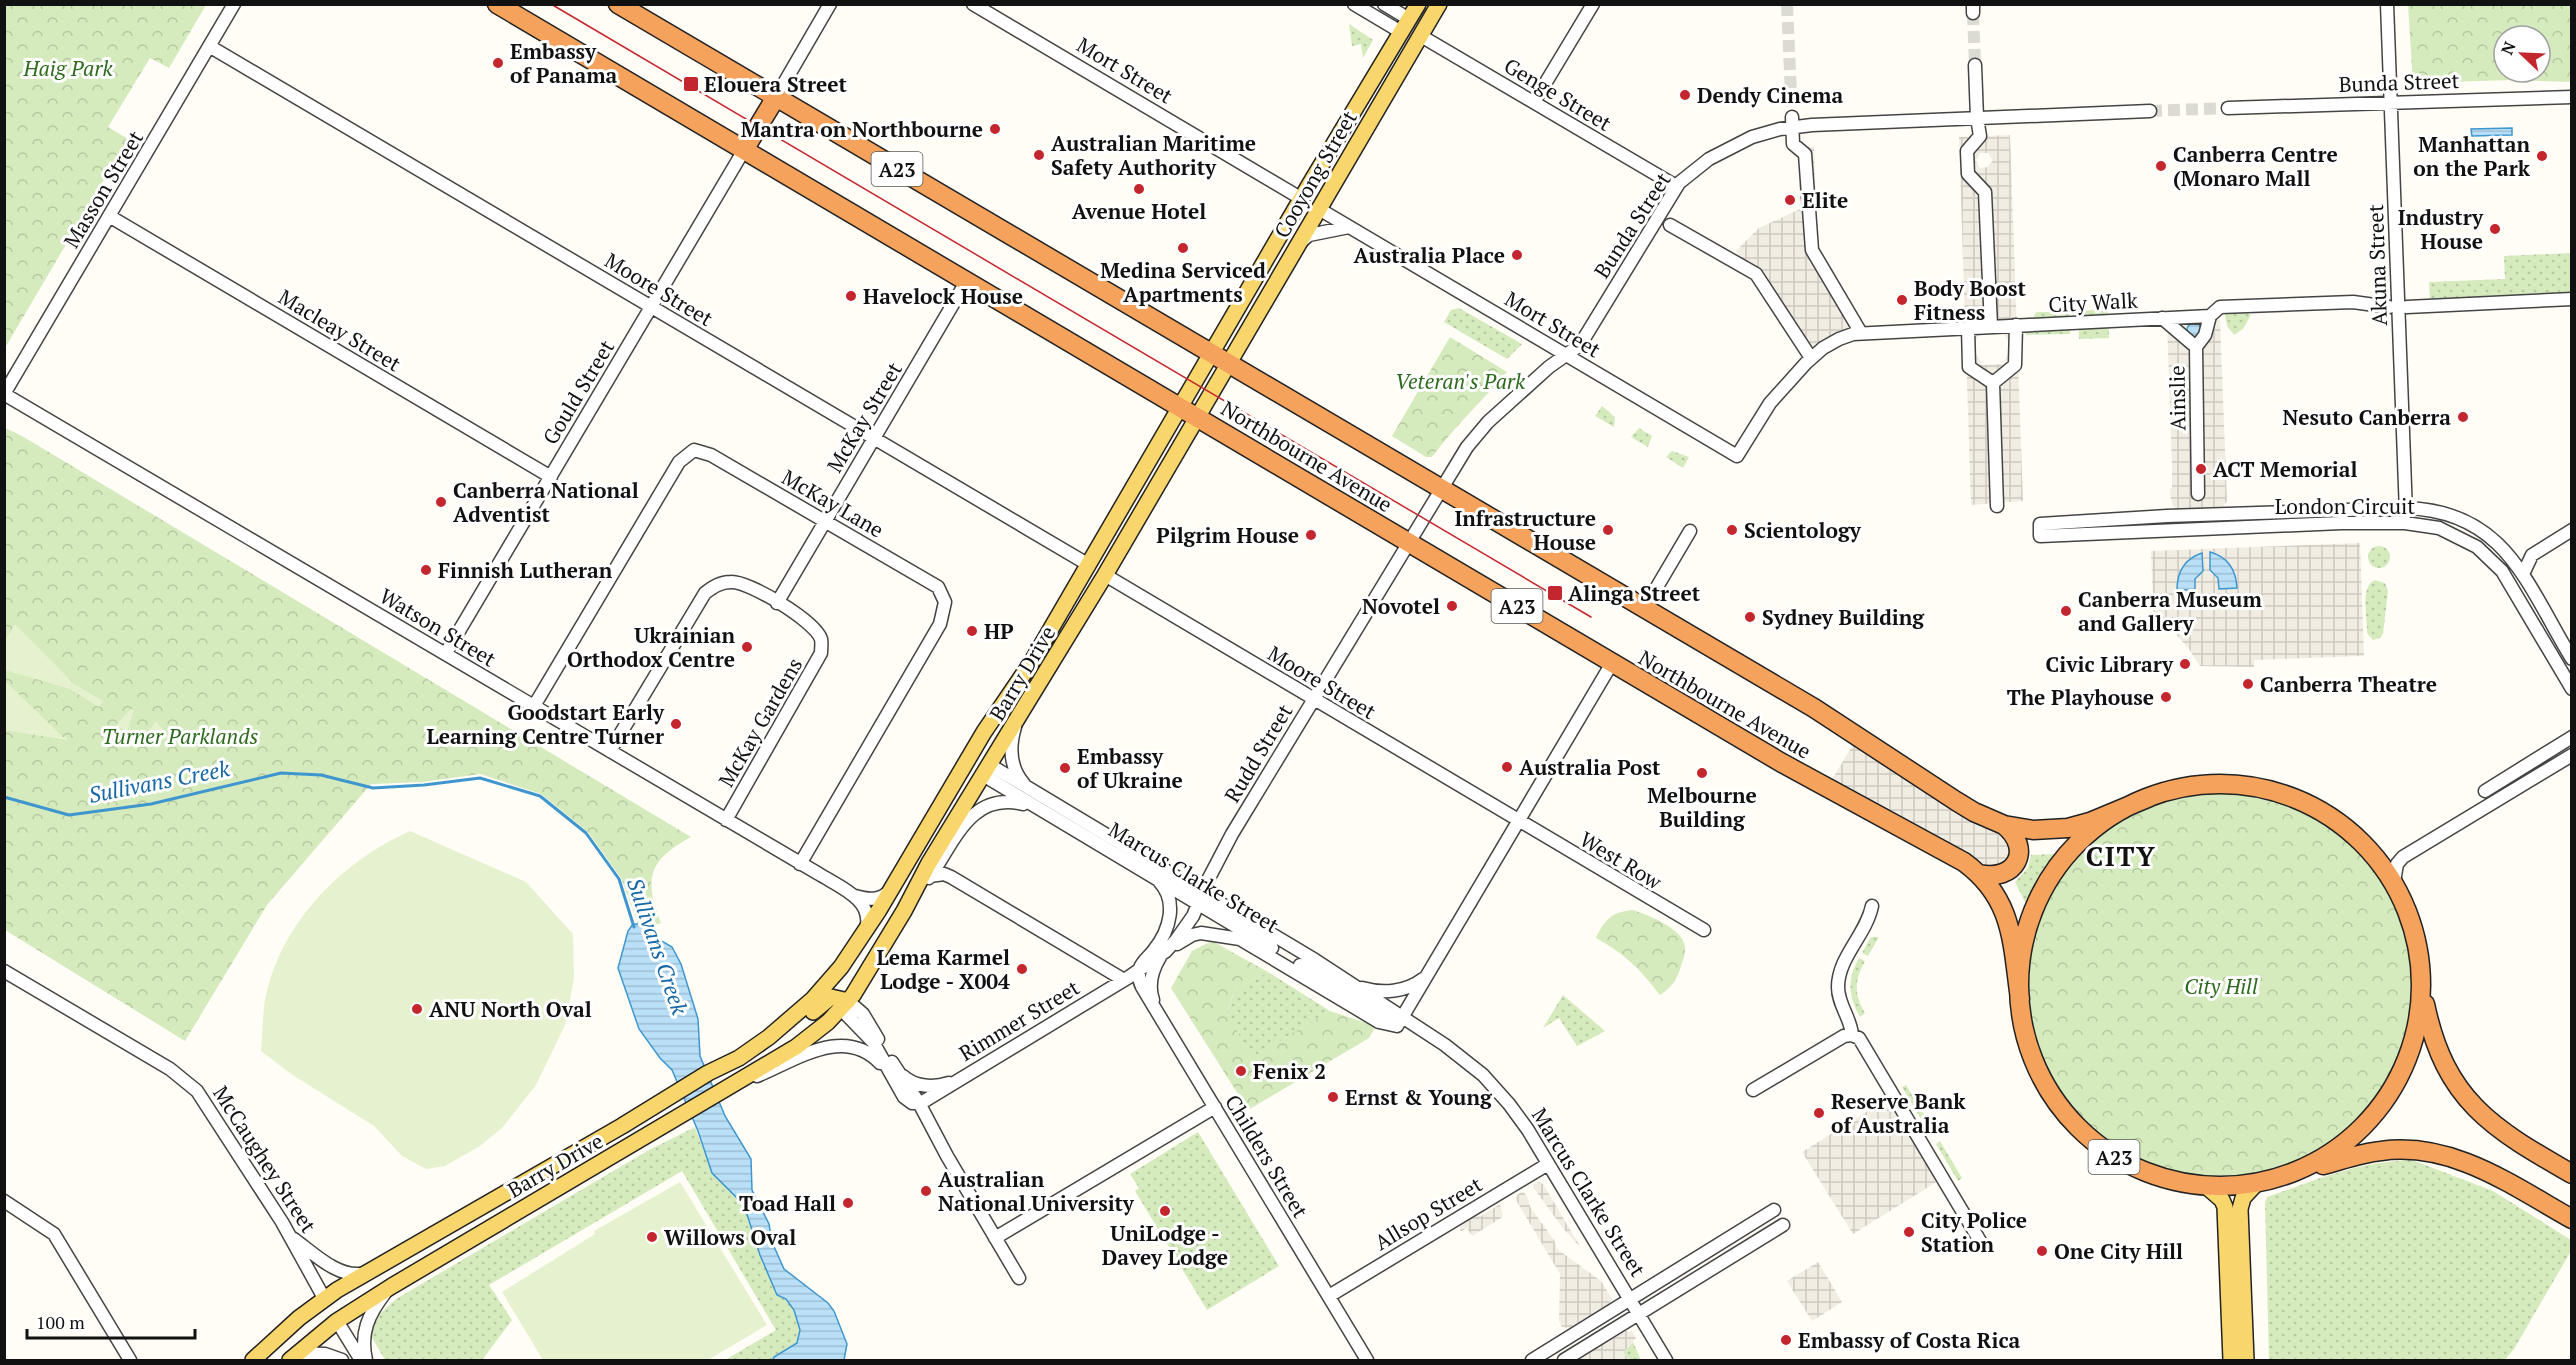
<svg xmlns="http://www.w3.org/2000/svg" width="2576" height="1365" viewBox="0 0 2576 1365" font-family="'PT Serif',serif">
<defs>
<pattern id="grass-dots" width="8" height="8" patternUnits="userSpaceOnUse" patternTransform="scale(1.5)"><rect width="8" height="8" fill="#d5ebbd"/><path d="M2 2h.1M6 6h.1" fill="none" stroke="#b6c8a1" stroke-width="1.8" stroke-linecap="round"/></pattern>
<pattern id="park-crowns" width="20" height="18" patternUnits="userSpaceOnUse" patternTransform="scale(1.5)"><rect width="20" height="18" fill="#d5ebbd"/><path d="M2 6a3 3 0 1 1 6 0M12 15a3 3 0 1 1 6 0" fill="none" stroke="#b6c8a1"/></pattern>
<pattern id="plaza-grid" width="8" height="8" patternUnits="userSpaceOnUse" patternTransform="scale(1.5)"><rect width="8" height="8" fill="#f1ede2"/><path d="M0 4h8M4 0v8" fill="none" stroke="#cecac1"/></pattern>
<pattern id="water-rules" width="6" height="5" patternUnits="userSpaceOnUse" patternTransform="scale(1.5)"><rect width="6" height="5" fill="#b9e0f7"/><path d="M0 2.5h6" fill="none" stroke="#9ebfd3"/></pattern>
</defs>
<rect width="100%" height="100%" fill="#fffdf5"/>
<path fill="url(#grass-dots)" d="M1349,24L1373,40L1363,58L1361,44L1352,46Z
M2571,253V293L2430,300L2429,282L2505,279L2504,256Z
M1459,308L1522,344L1507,359L1444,322L1451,310Z
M2108,309L2109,338L2079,339L2078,311Z
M2224,309H2242L2251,315L2243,329L2234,335L2227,326Z
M2036,312H2069L2070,334L2026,335L2025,319L2033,318Z
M1602,406L1615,417L1614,427L1595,416Z
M1639,428L1652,436L1648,447L1631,437Z
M1672,451L1689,457L1683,468L1666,457Z
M2368 557a11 11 0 1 1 22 0a11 11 0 1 1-22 0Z
M2375,580L2385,583L2388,591L2383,634L2380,638L2373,640L2367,633C2368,618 2359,587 2375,580Z
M2055,854L2058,857L2047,871L2031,904L2025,902L2015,882L2028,868L2031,855Z
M1871,937H1879L1868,956L1862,953Z
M1859,958L1865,961C1854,981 1854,994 1865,1013L1860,1017C1848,996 1847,979 1859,958Z
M1268,972L1330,1011L1251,1059L1227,1013L1235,990Z
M1563,995L1605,1031L1577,1046L1559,1018L1543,1028Z
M1906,1085L1925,1116L1921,1119L1902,1087Z
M695,1127L712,1173L744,1205L760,1255L794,1310L800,1330L797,1344L774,1357L773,1360H725L776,1330L682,1171L489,1285L512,1320L482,1360H385L367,1329L372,1321L396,1299L649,1150Z
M1198,1132L1279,1266L1207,1310L1135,1191L1139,1188L1130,1174Z
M1940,1141L1962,1178L1958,1181L1936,1144Z
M2412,1160L2493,1191L2571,1240V1251L2514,1349L2505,1360H2269L2265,1203L2267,1197C2319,1179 2357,1162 2412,1160Z
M1633,1342L1641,1360H1630L1623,1353Z"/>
<path fill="url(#park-crowns)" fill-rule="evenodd" d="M5,4L206,5L169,68L150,58L108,127L128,139L5,348Z
M2408,5H2571V82L2513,80L2413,83ZM2504,36H2540V72H2504Z
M1450,337L1507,372C1482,401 1455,426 1432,457H1426L1392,436Z
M5,428L22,436L691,837C649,860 643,878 661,923L640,929L621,878L588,832L541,794L480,774L423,782L371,784L267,905L185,1041L5,930Z
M2028 986a193 193 0 1 1 386 0a193 193 0 1 1-386 0Z
M1633,910C1648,915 1684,929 1685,947C1686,953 1683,960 1681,966C1677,980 1672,987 1660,995C1640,969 1625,954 1596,938C1605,919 1612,912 1633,910Z
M1212,941L1268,972L1235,990L1227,1012L1251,1058L1330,1011L1376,1026L1369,1038L1248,1110L1171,988L1192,951Z"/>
<path fill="#e6f2cf" d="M15,624L74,684L103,701L99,707L70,689L5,670V641Z
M5,681L63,737H66L67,740L5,730Z
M131,709L134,710L127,732L116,725Z
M156,721L169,737L135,749L134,747L138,746Z
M410,831L526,882L573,934L574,979L565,1025L536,1085L502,1128L480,1146L445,1166L426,1169L402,1156L374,1126L291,1074L261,1051C263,1032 262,1010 267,991C285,919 343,861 410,831Z
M680,1182L767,1325L708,1360H543L502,1292L595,1234L594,1231Z"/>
<path fill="url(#plaza-grid)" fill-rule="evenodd" d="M2010,135L2023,501L1971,505L1959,137ZM1980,153H1988L1993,160L1988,167L1980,168L1976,161ZM2001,330L2012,346L2003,364L1983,365L1972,348L1981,331Z
M1798,147H1814L1817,250L1866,332L1853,334L1806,363L1736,251L1759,228L1800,209Z
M2220,320L2227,501L2223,507L2177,509L2173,506L2170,495V489L2172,488V466L2167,322Z
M2360,543L2364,656L2254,660V667L2200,666L2189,649L2173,631L2154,627L2151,551ZM2202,553L2203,571L2195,580L2184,565L2192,557ZM2220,556L2235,572L2219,589L2218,578L2210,570Z
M1854,743L1951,808L1991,831L2006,837L2012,853L2001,869L1984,867L1935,835L1831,781Z
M1887,1099L1938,1181L1853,1234L1802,1152Z
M1539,1182L1543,1184L1581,1248L1562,1227L1533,1187V1184Z
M1521,1192H1524L1528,1198L1530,1207L1554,1240L1557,1249L1601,1281L1612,1299L1608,1305L1569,1328L1562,1327L1559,1321L1560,1274L1516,1200V1196Z
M1500,1204L1503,1215L1501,1218L1472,1236L1467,1228L1460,1232L1461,1223L1472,1216H1481Z
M1818,1262L1842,1302L1812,1321L1787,1281Z
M1626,1331H1632L1636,1338L1623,1353L1629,1359L1627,1360H1576Z"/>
<path fill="url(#water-rules)" stroke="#3f96cf" stroke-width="1.5" d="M2512,128V135L2472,136L2471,129Z
M2187 330a7 7 0 1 1 14 0a7 7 0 1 1-14 0Z
M2210,552C2228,557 2236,569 2237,588L2219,589L2218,578L2210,570Z
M2202,553L2203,571L2195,579V590H2177C2177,572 2184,559 2202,553Z
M633,924H642L648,933L672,947L681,964L698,1019L700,1056L725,1116L751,1159L752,1190L769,1224L772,1242L784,1269L828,1303L834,1311L847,1344L844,1360H773L774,1357L797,1343L800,1330L794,1310L786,1299L777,1295L760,1255L744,1205L712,1173L698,1131L672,1070L660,1058L639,1029L618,968L628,931Z"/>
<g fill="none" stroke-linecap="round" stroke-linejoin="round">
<path stroke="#3f96cf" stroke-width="3" d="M4,797L69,815L151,804L281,773L321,775L373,788L424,785L480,778L540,796L586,833L619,879L634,927"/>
<path stroke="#dbdad3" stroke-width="12" stroke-dasharray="12 6" stroke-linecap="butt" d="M1787,4L1792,117
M1973,13L1975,65
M2150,111L2228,108"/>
<g stroke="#444" stroke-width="15">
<path id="minor" d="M973,4L1302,199
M1354,4L1401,32
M1384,4L1409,19
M1973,4V13
M2387,4L2406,513
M1421,36L1676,186
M209,46L1089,565
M1975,65L1977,118L1980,136L1967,151L1968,174L1985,192L1991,326
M776,97L830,4
M1534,102L1593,4
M2228,108L2572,97
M1792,117L1793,144L1805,154L1812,250L1861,333
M1319,209L1737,456L1770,403L1806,363L1823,348L1839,339L1853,334L2210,316L2220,307L2353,302L2389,307
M109,216L551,477
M1670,225L1756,274L1811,358
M1302,241L1309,235L1349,227
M2407,307L2572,299
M2162,318L2196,347L2198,494
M1968,327L1969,367L1993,383L1997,506
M2196,347L2205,335L2210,316
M1993,383L2015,365L2016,325
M4,394L819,874C838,886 875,900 866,929
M4,394L234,4
M2523,574L2532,555L2572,530
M1105,575L1704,930
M777,603L966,282
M1644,609L1690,531
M446,653L744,150
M2572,659C2527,585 2506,511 2406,508L2167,516L2040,524V536L2341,523H2405L2439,528L2477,547L2502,571L2572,689
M534,706L679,462L694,450L711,455L938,587L945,602L940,624L800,864
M1015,727C1009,747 1010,768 1024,784
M610,751L705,593C713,587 720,582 731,582C749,581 815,621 821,639C822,643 821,649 821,653L726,820
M990,765L1315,960L1445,1045L1483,1075L1509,1104L1528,1130L1666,1360
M983,775L1272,948
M2485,791L2572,737
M930,876L944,874L951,877L1124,980
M929,878C954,843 970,791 1023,804
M1159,881C1178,901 1170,930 1154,950C1150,956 1142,961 1140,968C1138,975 1139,981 1142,987L1367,1360
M2394,882L2397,864L2403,857L2572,755
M855,896C869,900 880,901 891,890
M1177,944L1192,935L1201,933L1240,939L1379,1022L1397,1026L1612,663
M1300,965L1383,1014L1398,1017
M4,971L170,1069L197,1091L282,1222L324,1298
M1362,988C1383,994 1406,992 1423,979
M1153,1000C1148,985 1152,970 1160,957
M848,1001L863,1014L878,1039
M841,1009L873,1042L904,1097L912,1103H921L1129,977L1166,951L1176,940L1193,916L1209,878L1232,834L1467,447L1488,422L1549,367L1580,345L1679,183L1709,159L1752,137L1780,129L1812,125L2150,111
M1852,1035C1851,1018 1838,1005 1838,987C1838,957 1866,935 1872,906
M892,1062L919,1103L947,1156L1019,1278
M757,1076C796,1060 844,1025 880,1063
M903,1076C915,1087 933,1088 949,1083
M1753,1090L1844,1036L1851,1035L1859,1038L1983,1246
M4,1201L54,1234L130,1360
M995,1238L1215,1107
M294,1239C313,1253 340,1280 365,1273
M1329,1296L1548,1164
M337,1321L361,1360
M299,1353L325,1354L342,1360
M366,1360C360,1333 368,1315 385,1293
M1532,1360L1774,1210
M1564,1360L1783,1225"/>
</g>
<g stroke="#222" stroke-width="18">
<path id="major" d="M813,1012L831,997L848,1001
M2207,1187L2222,1200L2225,1207L2231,1360
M253,1360L299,1318L337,1290L622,1126L708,1073L739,1058L769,1037L813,999L841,967L879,910L984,732L1031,663L1311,182L1418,4
M290,1360L337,1321L392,1286L796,1047L828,1022L853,995L904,911L929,863L1105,575L1439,4
M2246,1360L2240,1209L2243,1198L2256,1184"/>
</g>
<g stroke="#222" stroke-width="21">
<path id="highway" d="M497,4L1782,763L1964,862C2014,899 2012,943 2020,999
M618,4L1814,708L1956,801L1974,812L2004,825L2033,830L2068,828L2090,822L2150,797
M744,150L776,97
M2019 985a201 201 0 1 1 402 0a201 201 0 1 1-402 0Z
M1979,874C2015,882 2034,850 2004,825
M2425,1004C2445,1101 2492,1128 2572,1174
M2323,1165C2342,1160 2361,1153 2381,1151C2452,1141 2513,1186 2572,1219"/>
</g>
<use href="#minor" stroke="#fff" stroke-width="12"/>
<use href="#major" stroke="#f9d66b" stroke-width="15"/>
<use href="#highway" stroke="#f5a25d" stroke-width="18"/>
<path stroke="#c4262e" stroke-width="1.5" d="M551,4L1591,617"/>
</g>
<g fill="#c4262e" stroke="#fff" stroke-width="2">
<circle cx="498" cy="63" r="6"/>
<rect x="683" y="76" width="16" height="16" rx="3"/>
<circle cx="1685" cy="95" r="6"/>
<circle cx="995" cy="129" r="6"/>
<circle cx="1039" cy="155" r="6"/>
<circle cx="2542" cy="156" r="6"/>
<circle cx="2161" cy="166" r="6"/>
<circle cx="1139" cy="189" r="6"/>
<circle cx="1790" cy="200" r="6"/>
<circle cx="2495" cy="229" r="6"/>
<circle cx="1183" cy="248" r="6"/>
<circle cx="1517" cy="255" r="6"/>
<circle cx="851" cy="296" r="6"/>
<circle cx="1902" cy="300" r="6"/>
<circle cx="2463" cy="417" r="6"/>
<circle cx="2201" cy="469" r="6"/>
<circle cx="441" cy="502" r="6"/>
<circle cx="1608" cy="530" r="6"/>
<circle cx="1732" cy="530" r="6"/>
<circle cx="1311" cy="535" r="6"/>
<circle cx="426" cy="570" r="6"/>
<rect x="1547" y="585" width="16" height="16" rx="3"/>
<circle cx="1452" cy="606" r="6"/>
<circle cx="2066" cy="611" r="6"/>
<circle cx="1750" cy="617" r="6"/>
<circle cx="972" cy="631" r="6"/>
<circle cx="747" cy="647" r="6"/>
<circle cx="2185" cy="664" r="6"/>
<circle cx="2248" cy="684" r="6"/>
<circle cx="2166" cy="697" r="6"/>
<circle cx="676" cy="724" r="6"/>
<circle cx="1507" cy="767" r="6"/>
<circle cx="1065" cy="768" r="6"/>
<circle cx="1702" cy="773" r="6"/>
<circle cx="1022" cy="969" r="6"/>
<circle cx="417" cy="1009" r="6"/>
<circle cx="1241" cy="1071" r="6"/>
<circle cx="1333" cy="1097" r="6"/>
<circle cx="1819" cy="1113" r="6"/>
<circle cx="926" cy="1191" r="6"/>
<circle cx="848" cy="1203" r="6"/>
<circle cx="1165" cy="1211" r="6"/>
<circle cx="1909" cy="1232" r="6"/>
<circle cx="652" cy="1237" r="6"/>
<circle cx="2042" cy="1251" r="6"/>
<circle cx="1786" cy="1340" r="6"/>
</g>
<g text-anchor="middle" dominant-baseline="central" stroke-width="6" stroke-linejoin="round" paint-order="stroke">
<g fill="#fff" stroke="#585858" stroke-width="1.5">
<rect x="871.5" y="152" width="51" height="34" rx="4.5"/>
<rect x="1491.5" y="589" width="51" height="34" rx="4.5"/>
<rect x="2088.5" y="1140" width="51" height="34" rx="4.5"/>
</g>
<g font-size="20" font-weight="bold" fill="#111">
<text x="897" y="169">A23</text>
<text x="1517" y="606">A23</text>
<text x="2114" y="1157">A23</text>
</g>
<g font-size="21" font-weight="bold" fill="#111" stroke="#fff" text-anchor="start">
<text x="510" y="51">Embassy<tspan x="510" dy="24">of Panama</tspan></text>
<text x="704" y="84">Elouera Street</text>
<text x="1697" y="95">Dendy Cinema</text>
<text x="983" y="129" text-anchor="end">Mantra on Northbourne</text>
<text x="1051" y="143">Australian Maritime<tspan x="1051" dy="24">Safety Authority</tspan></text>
<text x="2530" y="144" text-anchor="end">Manhattan<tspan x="2530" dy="24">on the Park</tspan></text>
<text x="2173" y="154">Canberra Centre<tspan x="2173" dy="24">(Monaro Mall</tspan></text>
<text x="1802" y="200">Elite</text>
<text x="1139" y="211" text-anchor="middle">Avenue Hotel</text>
<text x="2483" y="217" text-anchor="end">Industry<tspan x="2483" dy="24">House</tspan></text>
<text x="1505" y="255" text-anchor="end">Australia Place</text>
<text x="1183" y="270" text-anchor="middle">Medina Serviced<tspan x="1183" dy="24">Apartments</tspan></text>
<text x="1914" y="288">Body Boost<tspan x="1914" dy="24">Fitness</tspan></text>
<text x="863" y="296">Havelock House</text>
<text x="2451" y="417" text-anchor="end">Nesuto Canberra</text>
<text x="2213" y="469">ACT Memorial</text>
<text x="453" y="490">Canberra National<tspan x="453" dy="24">Adventist</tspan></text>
<text x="1596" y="518" text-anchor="end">Infrastructure<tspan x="1596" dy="24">House</tspan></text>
<text x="1744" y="530">Scientology</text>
<text x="1299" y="535" text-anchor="end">Pilgrim House</text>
<text x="438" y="570">Finnish Lutheran</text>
<text x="1568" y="593">Alinga Street</text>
<text x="2078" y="599">Canberra Museum<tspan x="2078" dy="24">and Gallery</tspan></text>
<text x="1440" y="606" text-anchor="end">Novotel</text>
<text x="1762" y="617">Sydney Building</text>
<text x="984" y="631">HP</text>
<text x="735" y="635" text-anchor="end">Ukrainian<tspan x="735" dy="24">Orthodox Centre</tspan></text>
<text x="2173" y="664" text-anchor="end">Civic Library</text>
<text x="2260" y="684">Canberra Theatre</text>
<text x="2154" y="697" text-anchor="end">The Playhouse</text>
<text x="664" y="712" text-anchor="end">Goodstart Early<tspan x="664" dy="24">Learning Centre Turner</tspan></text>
<text x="1077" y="756">Embassy<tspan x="1077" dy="24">of Ukraine</tspan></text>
<text x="1519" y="767">Australia Post</text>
<text x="1702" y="795" text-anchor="middle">Melbourne<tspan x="1702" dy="24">Building</tspan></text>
<text x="1010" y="957" text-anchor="end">Lema Karmel<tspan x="1010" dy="24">Lodge - X004</tspan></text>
<text x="429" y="1009">ANU North Oval</text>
<text x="1253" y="1071">Fenix 2</text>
<text x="1345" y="1097">Ernst &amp; Young</text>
<text x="1831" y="1101">Reserve Bank<tspan x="1831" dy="24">of Australia</tspan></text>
<text x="938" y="1179">Australian<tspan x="938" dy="24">National University</tspan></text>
<text x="836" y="1203" text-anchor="end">Toad Hall</text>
<text x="1921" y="1220">City Police<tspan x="1921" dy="24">Station</tspan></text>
<text x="1165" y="1233" text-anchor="middle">UniLodge -<tspan x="1165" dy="24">Davey Lodge</tspan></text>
<text x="664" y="1237">Willows Oval</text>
<text x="2054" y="1251">One City Hill</text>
<text x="1798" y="1340">Embassy of Costa Rica</text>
</g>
<g font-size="21" font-style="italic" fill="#2f6b1f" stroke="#fff">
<text x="68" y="68">Haig Park</text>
<text x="1460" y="381">Veteran's Park</text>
<text x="180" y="736">Turner Parklands</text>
<text x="2221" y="986">City Hill</text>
</g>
<g font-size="21" fill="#111" stroke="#fff">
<text transform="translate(1125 70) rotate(31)">Mort Street</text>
<text transform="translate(2399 82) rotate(-2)">Bunda Street</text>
<text transform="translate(1558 94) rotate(31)">Genge Street</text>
<text transform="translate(1315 174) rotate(-60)">Cooyong Street</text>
<text transform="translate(103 189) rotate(-59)">Masson Street</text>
<text transform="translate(1632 225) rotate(-57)">Bunda Street</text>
<text transform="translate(2377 265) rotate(-92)">Akuna Street</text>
<text transform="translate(659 289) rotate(31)">Moore Street</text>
<text transform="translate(2093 302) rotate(-3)">City Walk</text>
<text transform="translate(1553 324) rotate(31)">Mort Street</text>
<text transform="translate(340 330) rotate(31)">Macleay Street</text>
<text transform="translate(578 392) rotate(-59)">Gould Street</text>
<text transform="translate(2177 398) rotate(-91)">Ainslie</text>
<text transform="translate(864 417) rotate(-59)">McKay Street</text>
<text transform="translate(1307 456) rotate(31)">Northbourne Avenue</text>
<text transform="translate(833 503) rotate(30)">McKay Lane</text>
<text x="2345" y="506">London Circuit</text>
<text transform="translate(438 627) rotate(31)">Watson Street</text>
<text transform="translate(1022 673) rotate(-59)">Barry Drive</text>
<text transform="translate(1322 682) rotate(31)">Moore Street</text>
<text transform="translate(1725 704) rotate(30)">Northbourne Avenue</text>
<text transform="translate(760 722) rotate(-60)">McKay Gardens</text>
<text transform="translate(1258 753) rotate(-59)">Rudd Street</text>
<text transform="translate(1621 860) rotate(31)">West Row</text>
<text transform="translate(1194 877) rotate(31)">Marcus Clarke Street</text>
<text transform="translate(1019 1020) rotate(-31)">Rimmer Street</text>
<text transform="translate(1267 1156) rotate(59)">Childers Street</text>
<text transform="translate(265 1159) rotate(57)">McCaughey Street</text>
<text transform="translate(555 1165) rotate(-30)">Barry Drive</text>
<text transform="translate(1589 1192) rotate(58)">Marcus Clarke Street</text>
<text transform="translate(1428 1213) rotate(-31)">Allsop Street</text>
</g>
<g font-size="22" font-style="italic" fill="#1768a6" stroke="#fff">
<text transform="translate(159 781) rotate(-11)">Sullivans Creek</text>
<text transform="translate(658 946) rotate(71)">Sullivans Creek</text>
</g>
<g font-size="27" font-weight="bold" letter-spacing="1.5" fill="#111" stroke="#fff">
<text x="2121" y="856">CITY</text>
</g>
</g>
<rect width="2576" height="1365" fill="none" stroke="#111111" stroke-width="12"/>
<g transform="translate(2522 54) rotate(293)"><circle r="28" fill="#ffffff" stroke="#a0a0a0" stroke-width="1.5"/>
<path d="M0-4.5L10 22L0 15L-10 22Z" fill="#c4262e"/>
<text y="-9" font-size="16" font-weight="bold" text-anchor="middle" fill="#111111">N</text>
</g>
<path d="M27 1329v9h168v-9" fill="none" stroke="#111111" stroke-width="3"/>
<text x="36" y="1329" font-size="18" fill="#111111" stroke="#ffffff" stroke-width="4.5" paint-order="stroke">100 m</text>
</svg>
